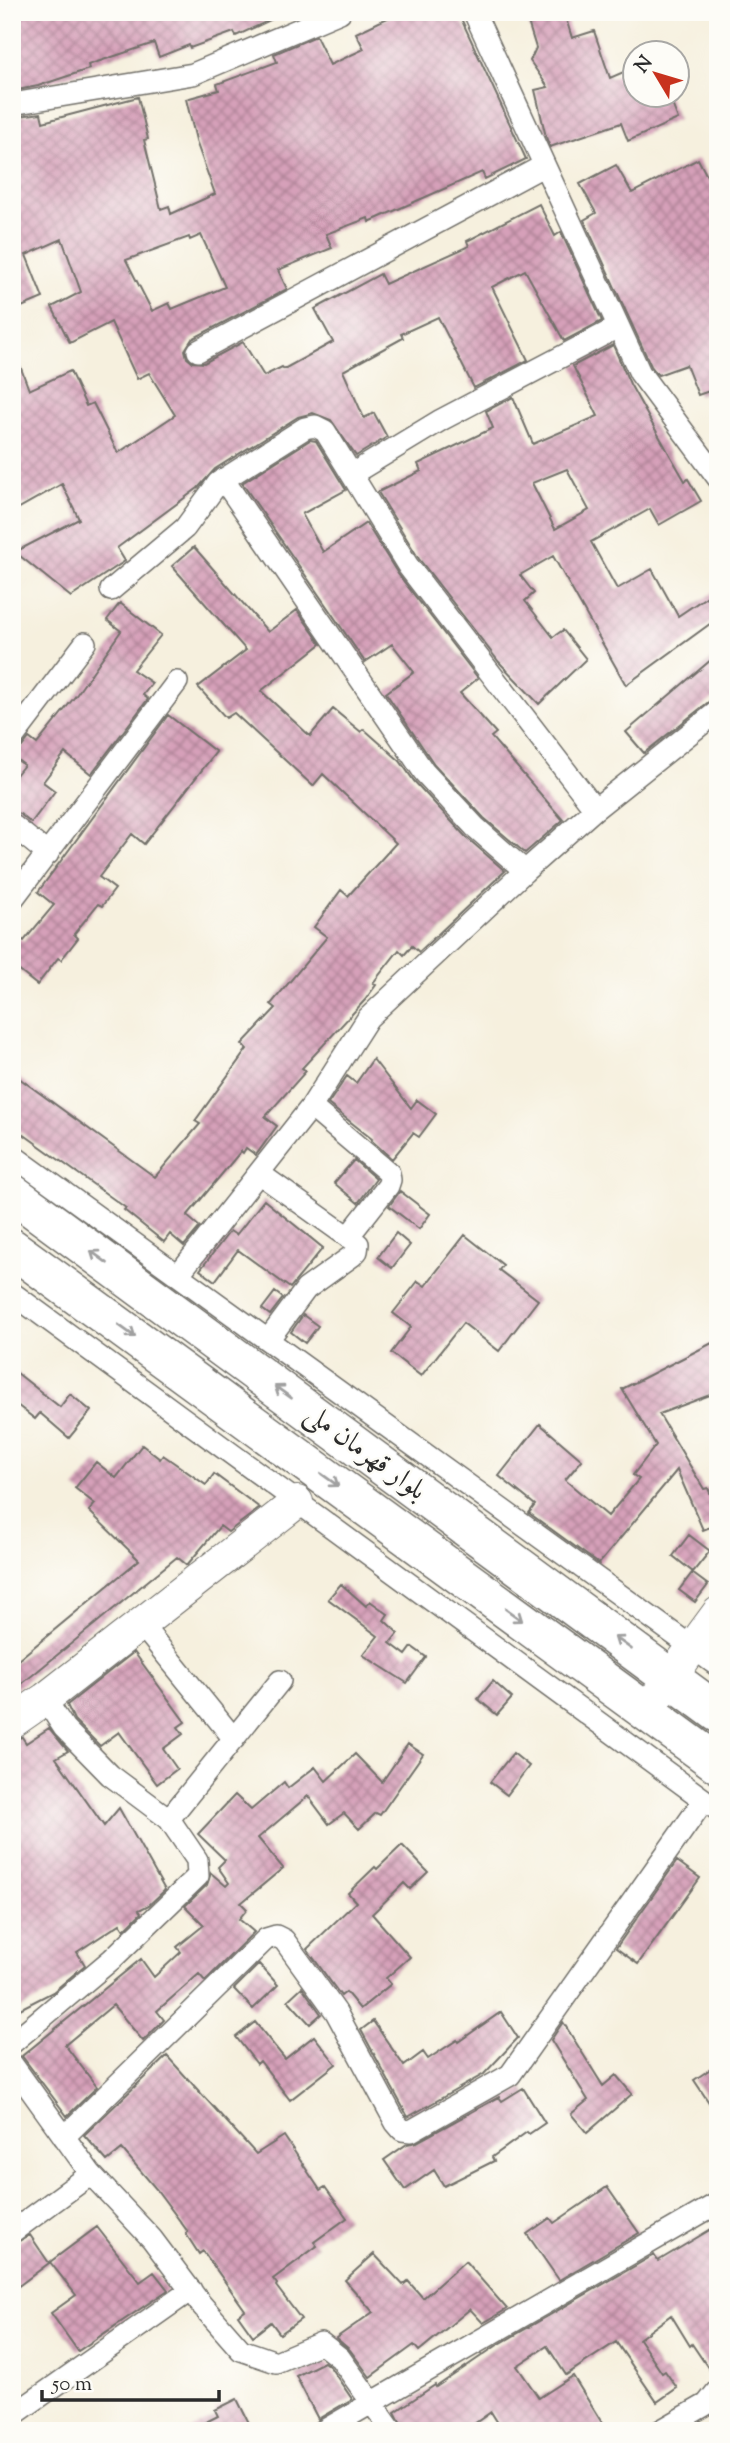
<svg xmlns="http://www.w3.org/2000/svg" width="730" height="2443" viewBox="0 0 730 2443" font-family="'Sorts Mill Goudy',Amiri,serif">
<defs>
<pattern id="building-cross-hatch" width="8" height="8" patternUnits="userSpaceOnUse" patternTransform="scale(1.75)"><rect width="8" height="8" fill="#d6a0b9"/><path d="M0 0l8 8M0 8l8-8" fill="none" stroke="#ae8397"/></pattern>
</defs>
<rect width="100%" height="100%" fill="#fdfcf7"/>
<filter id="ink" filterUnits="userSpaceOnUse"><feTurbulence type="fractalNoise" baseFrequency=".0143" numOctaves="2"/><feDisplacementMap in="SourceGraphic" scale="14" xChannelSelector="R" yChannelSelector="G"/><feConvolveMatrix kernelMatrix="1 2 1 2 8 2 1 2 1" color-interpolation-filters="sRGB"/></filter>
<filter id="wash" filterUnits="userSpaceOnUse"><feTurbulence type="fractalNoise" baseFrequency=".00686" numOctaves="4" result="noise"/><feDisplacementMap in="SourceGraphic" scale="28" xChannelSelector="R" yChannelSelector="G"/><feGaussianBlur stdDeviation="1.57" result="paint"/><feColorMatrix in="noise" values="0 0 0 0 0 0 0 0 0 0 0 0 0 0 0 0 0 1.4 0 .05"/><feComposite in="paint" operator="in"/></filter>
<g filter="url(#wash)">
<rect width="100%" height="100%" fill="#f6f0de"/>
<g id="blocks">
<path fill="url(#building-cross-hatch)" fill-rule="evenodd" d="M12,12H287L236,36L234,32L190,48L189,45L159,57L154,43L88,65L89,69L38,86L12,91Z
M400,12H458L526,159L485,179L482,172L369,222L368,218L326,234L332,248L278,270L287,289L192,339L185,350L187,358L192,362L204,363L243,342L264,376L282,367L284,369L333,342L315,309L380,274L385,284L469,246L467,241L539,204L555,236L561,232L602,321L564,341L525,270L492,287L528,360L474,388L438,317L401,334L403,338L343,371L364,418L374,413L387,437L356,456L331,420L313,413L298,417L215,469L198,488L117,548L125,561L71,597L15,552L79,519L62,484L12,512V352H15L29,390L70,371L86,406L93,403L118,453L175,415L149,373L137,379L111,322L70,343L52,307L81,292L62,239L26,255L43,298L12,311V117L41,113L43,122L138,97L148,139L144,140L161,209L169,206L171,214L215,194L197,144L186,99L219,90L217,84L277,62L274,54L316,36L330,65L364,49L356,33ZM201,235L225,287L172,309L169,303L152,311L126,260L189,237L190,240Z
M525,12H564L572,38L594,31L610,78L635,67V94H668L678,119L628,141L621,123L550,147L546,137L535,90L548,87L530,61L536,48Z
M698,159L718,197V388L698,395L686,365L658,375L651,366L584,220L596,213L580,184L616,165L632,193Z
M613,345L630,384L655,429L685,481L688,479L701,501L659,525L650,509L591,542L617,589L652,569L678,616L718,589V618L626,685L553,556L520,575L534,593L525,601L553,637L563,630L586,659L539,704L499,662L419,559L378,492L421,471L418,464L493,428L486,411L513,397L533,444L598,416L573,366ZM567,469L589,510L555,529L532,483Z
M310,440L316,441L346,490L302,514L323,552L366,523L398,574L478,678L460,693L496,733L491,737L563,820L525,853L484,818L434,764L386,693L414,672L392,644L365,662L242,483Z
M194,547L268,632L297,610L321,644L261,691L310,736L333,709L361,732L364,729L400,761L414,781L465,836L505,871L419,952L412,946L404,955L399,950L373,983L376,985L365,1000L302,1068L306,1071L265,1117L277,1126L256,1155L246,1148L243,1153L241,1151L187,1216L200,1227L184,1246L170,1234L164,1242L124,1210L126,1208L12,1126V1073L155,1177L200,1124L195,1121L247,1049L242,1044L276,1008L271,1004L327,937L314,927L341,890L348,896L396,843L323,774L313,786L234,713L226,718L198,687L246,650L172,566Z
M120,603L161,635L133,670L152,683L143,695L148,699L91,774L65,753L43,782L55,791L31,823L20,814L12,812V780L24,765L12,756V752L22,747L29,738L37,744L77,694L121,631L107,620Z
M718,654V698L710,701L644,753L626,732Z
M168,715L216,752L144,844L132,834L99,877L115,889L102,906L98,904L74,934L78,938L61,960L58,958L37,985L12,965V932L24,941L54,905L38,892Z
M373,1059L411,1108L417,1100L436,1114L419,1137L413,1133L392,1159L371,1140L372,1139L328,1104L347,1076L356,1083Z
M354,1160L376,1179L358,1203L334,1183Z
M400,1191L430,1214L419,1229L389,1206Z
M264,1200L323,1248L290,1288L238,1250L215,1281L200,1270L230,1231L236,1235Z
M396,1233L410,1245L392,1268L378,1257Z
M465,1235L503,1265L499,1270L538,1300L499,1351L463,1323L421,1376L391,1353L411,1327L393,1313L418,1281L425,1286Z
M275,1292L283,1298L270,1315L262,1309Z
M303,1315L318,1326L305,1343L291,1332Z
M718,1340V1392L659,1414L704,1489L708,1488L718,1511V1524L703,1530L677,1470L599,1564L529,1513L535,1505L499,1476L540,1424L582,1460L565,1480L608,1516L639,1479L633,1475L656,1445L622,1389Z
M12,1369L60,1407L70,1394L91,1411L69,1438L40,1413L35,1419L12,1401Z
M142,1445L160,1459L163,1455L206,1485L214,1474L260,1508L228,1532L220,1526L187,1565L177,1557L12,1692V1665L139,1560L89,1511L95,1504L75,1488L96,1462L116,1478Z
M689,1535L710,1551L693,1572L673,1556Z
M692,1573L708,1585L695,1602L679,1590Z
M341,1584L366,1606L370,1601L388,1614L384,1620L398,1633L390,1643L406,1655L412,1647L426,1657L407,1683L363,1655L378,1636L328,1599Z
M134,1652L185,1722L178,1727L183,1734L163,1749L177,1769L157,1784L119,1732L100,1746L74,1720L67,1705Z
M493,1681L512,1698L497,1715L478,1699Z
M49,1728L68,1751L56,1758L104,1826L119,1808L165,1890L149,1905L139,1910L141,1913L124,1930L120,1924L77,1952L85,1965L53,1992L12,2013V1740L22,1737L26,1743Z
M408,1744L423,1754L380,1815L376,1813L359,1829L344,1813L329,1824L308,1796L258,1838L283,1868L241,1903L247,1909L239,1919L254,1932L205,1981L199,1974L157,2011L164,2020L143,2041L113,2005L65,2045L97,2087L67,2116L22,2056L141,1959L154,1977L181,1952L177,1947L204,1925L185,1906L207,1885L211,1873L226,1886L229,1883L218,1867L225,1860L198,1834L235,1795L251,1810L284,1782L288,1788L315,1767L326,1781L355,1754L382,1782Z
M513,1753L529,1766L507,1795L490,1782Z
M402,1845L428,1872L410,1889L404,1883L372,1914L410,1957L386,1978L391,1984L360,2009L346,1992L341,1996L307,1949L356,1902L348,1893L375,1867L377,1869Z
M677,1861L700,1878L638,1964L616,1948Z
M259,1964L278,1985L253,2009L234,1989Z
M302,1987L321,2014L310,2024L288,2000Z
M501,2012L518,2038L484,2074L408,2117L361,2030L373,2021L404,2066L423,2052L428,2059L457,2040L458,2042Z
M255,2022L285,2059L314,2036L336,2064L290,2100L260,2061L257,2064L236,2037Z
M563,2022L603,2086L616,2075L632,2094L587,2133L571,2114L588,2100L551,2040Z
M167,2056L256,2154L284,2136L320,2190L325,2187L347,2218L314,2242L317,2246L273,2279L277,2284L276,2286L301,2319L280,2334L271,2322L253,2336L238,2315L245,2310L203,2251L199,2254L186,2234L188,2232L157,2190L122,2149L107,2161L84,2135Z
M718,2064V2116L694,2080Z
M523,2088L545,2123L529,2134L527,2132L492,2157L494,2161L444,2186L434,2170L405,2190L384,2160L407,2144L417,2142L499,2097L502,2101Z
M607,2187L639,2233L559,2280L527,2234L550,2218L554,2223Z
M718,2225V2377L715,2378L692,2344L690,2346L671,2315L639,2339L662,2373L665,2371L677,2388L657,2402L616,2342L566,2375L547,2346L517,2366L539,2398L573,2376L607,2431H503L491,2412L464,2431H405L395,2412L435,2385L436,2387L496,2346L654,2255L658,2261Z
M97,2227L140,2282L154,2272L168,2290L78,2351L51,2313L76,2295L50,2262Z
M30,2235L49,2263L12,2291V2245Z
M374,2254L403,2285L408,2281L423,2298L465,2261L507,2309L483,2323L470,2309L419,2351L414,2345L370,2377L350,2350L336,2338L373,2312L345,2280Z
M324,2362L330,2367L352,2399L318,2419L296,2376Z
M237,2399L253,2431H188L218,2416L215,2410Z"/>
</g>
</g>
<g filter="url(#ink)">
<use href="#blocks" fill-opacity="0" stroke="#72706a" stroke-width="2"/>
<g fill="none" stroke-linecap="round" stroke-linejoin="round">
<g stroke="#72706a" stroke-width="24">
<path id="street" d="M474,12L640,373L718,478
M12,104L193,74L340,12
M198,351L543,166
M352,474L441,420L618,327
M223,479L424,772L475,827L525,871
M111,590L185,528L218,483L305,428L315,426L325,431L408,566L595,809
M12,739L85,643
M12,825L48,854
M12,900L177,682
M311,1107L389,1173L390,1180L388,1186L348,1237
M12,1155L718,1666
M260,1174L358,1244L357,1251L352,1256L306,1289L268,1340
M178,1275L311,1107L368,1018L525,871L595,809L718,711
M12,1293L718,1810
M141,1624L234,1739
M169,1819L280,1681
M12,2043L112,1959L198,1876L197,1860L169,1819L110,1775L64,1728L45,1699
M12,2064L91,2174L152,2239L200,2303L241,2350L276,2362L321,2343L340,2358L392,2431
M64,2137L266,1939L276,1936L284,1940L336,2012L396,2123L402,2130L411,2131L510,2075L704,1800
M12,2232L91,2174
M12,2416L191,2290
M323,2431L718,2203
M660,2431L707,2404L718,2390"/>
</g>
<g stroke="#72706a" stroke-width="34">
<path id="secondary" d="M646,1711L718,1613
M12,1722L45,1699L297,1502"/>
</g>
<g stroke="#72706a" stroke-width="41">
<path id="highway" d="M12,1193L718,1713
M12,1248L718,1764"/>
</g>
<use href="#street" stroke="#fff" stroke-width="21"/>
<use href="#secondary" stroke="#fff" stroke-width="32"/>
<use href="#highway" stroke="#fff" stroke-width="38"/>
</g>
<defs><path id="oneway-shaft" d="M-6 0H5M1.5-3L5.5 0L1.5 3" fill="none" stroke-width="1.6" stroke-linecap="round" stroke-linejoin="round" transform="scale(1.75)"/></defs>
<g stroke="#a0a0a0">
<use href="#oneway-shaft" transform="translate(99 1257) rotate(-144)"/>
<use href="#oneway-shaft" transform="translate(127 1331) rotate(36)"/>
<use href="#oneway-shaft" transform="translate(283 1392) rotate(-144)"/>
<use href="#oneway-shaft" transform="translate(330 1480) rotate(36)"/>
<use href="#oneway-shaft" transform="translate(514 1615) rotate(36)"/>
<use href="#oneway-shaft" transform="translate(623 1643) rotate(-144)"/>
</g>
</g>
<g text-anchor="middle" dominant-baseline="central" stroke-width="5" stroke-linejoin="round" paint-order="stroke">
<g font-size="28" fill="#2b2b2b" stroke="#fdfcf7">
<text transform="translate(365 1453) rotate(36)">بلوار قهرمان ملی</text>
</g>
</g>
<rect width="730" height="2443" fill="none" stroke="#fdfcf7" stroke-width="42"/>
<g transform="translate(656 74) rotate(308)"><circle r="33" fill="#fdfcf7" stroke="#a9a8a5" stroke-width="2"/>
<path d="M0-5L12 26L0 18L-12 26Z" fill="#c8321e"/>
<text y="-10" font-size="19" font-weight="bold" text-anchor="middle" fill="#2b2b2b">N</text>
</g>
<path d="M42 2390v10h177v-10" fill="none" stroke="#2b2b2b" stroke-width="3.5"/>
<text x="52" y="2390" font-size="21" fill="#2b2b2b" stroke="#fdfcf7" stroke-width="5" paint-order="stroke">50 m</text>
</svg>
